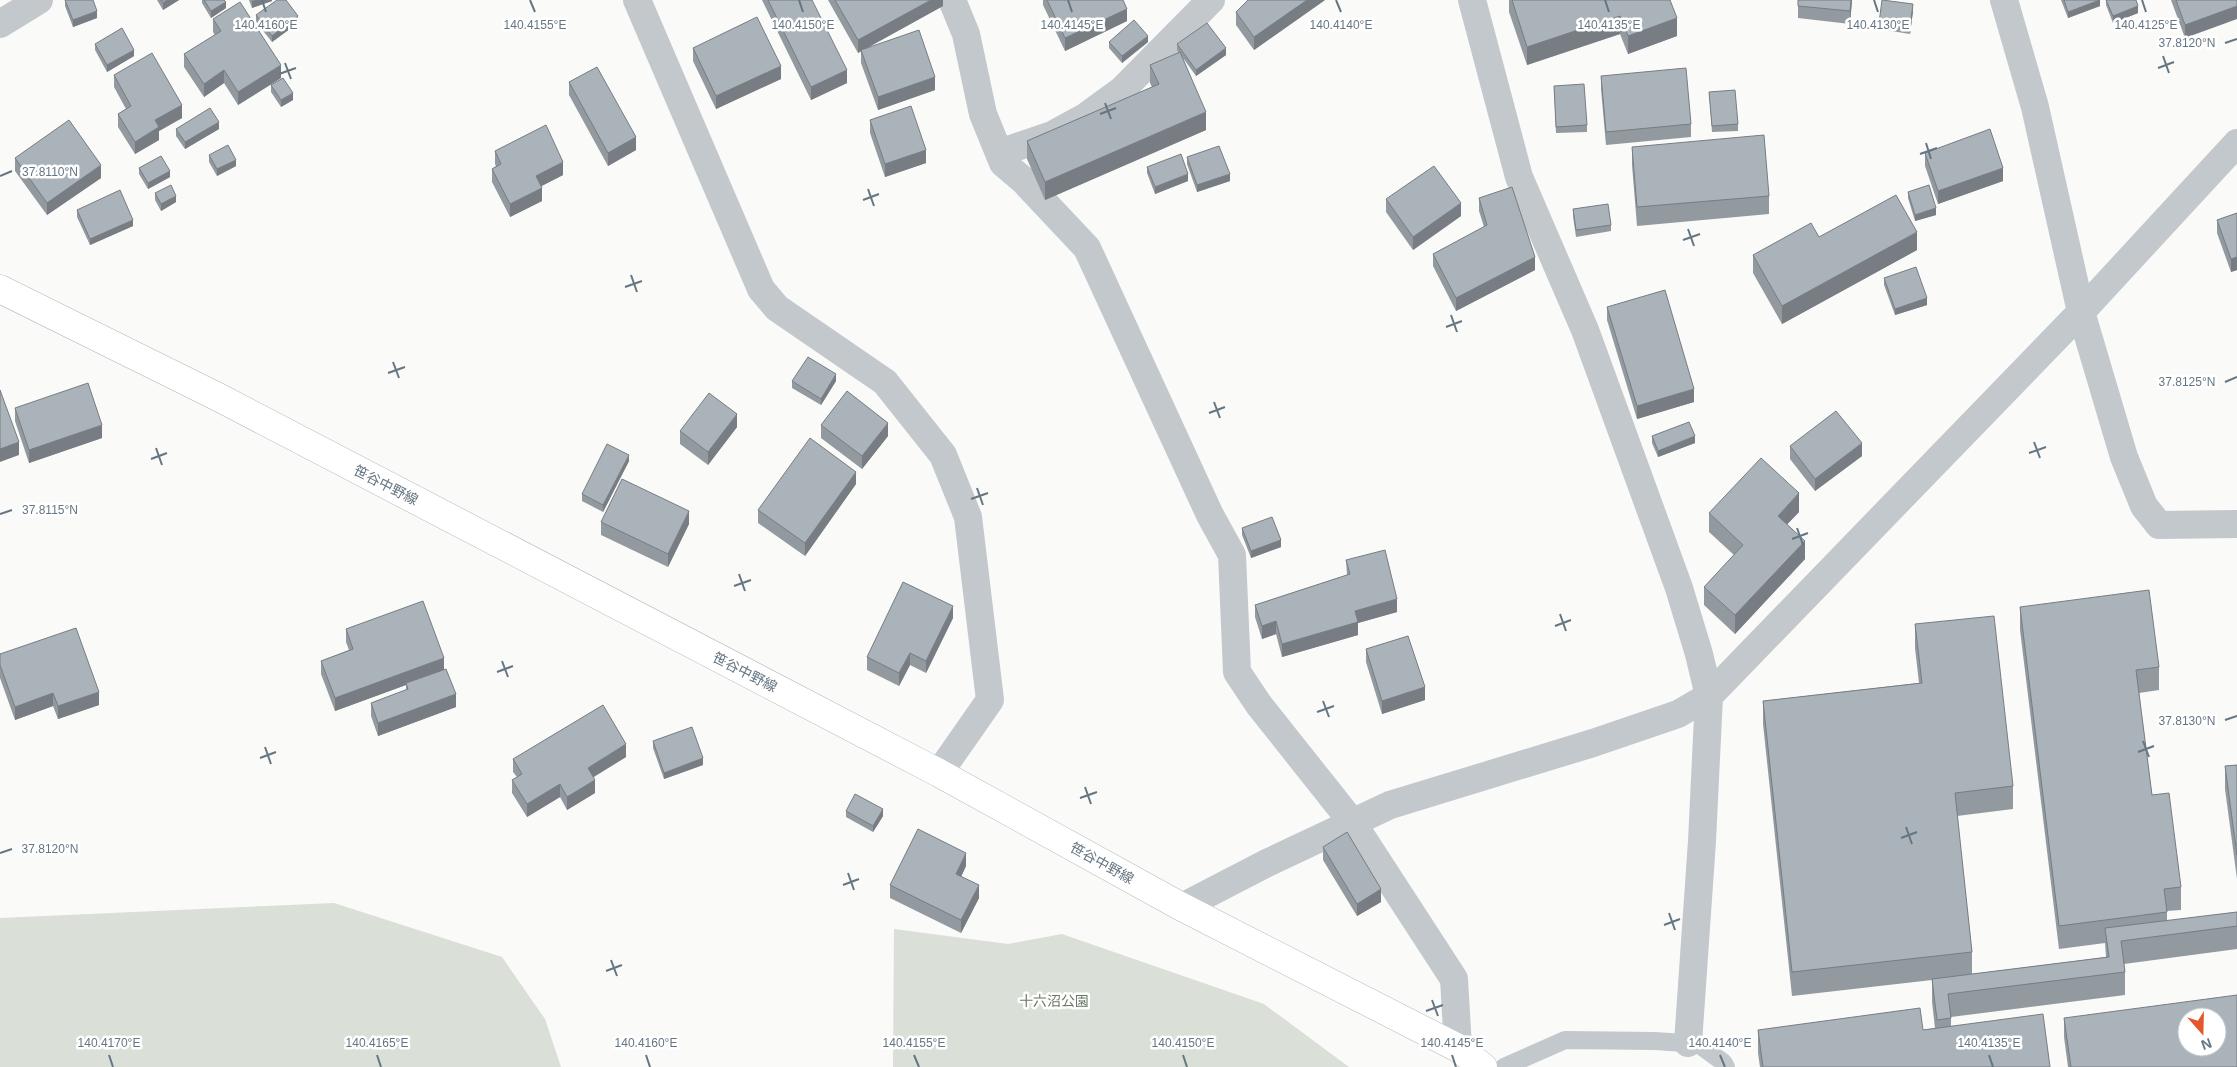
<svg xmlns="http://www.w3.org/2000/svg" width="2237" height="1067" viewBox="0 0 2237 1067" font-family="Arial,'Noto Sans JP',sans-serif">
<rect width="100%" height="100%" fill="#fafaf8"/>
<path fill="#dadfd7" d="M334,903L502,957L545,1019L561,1067H0V918Z
M894,929L1008,944L1062,934L1264,1004L1349,1067H893Z"/>
<g fill="none" stroke-linecap="round" stroke-linejoin="round">
<g stroke="#b3babf" stroke-width="29">
<path id="secondary" d="M0,289L220,398L939,773L1182,907L1458,1048L1483,1067"/>
</g>
<path stroke="#c3c8cc" stroke-width="18" d="M1504,1067L1565,1040L1655,1041L1698,1044L1723,1062L1726,1067"/>
<path stroke="#c3c8cc" stroke-width="28" d="M637,0L761,289L777,308L885,382L943,455L968,517L990,700L939,773
M952,0L966,34L983,114L1003,163L1023,180L1087,248L1210,515L1232,555L1237,672L1259,705L1352,822L1454,979L1458,1048
M1472,0L1519,177L1585,330L1679,588L1699,654L1709,696L1702,841L1688,1043
M2004,0L2035,107L2081,312L2124,457L2144,506L2159,525L2237,524
M0,24L39,0
M999,153L1052,135L1085,117L1122,90L1211,0
M1182,907L1267,863L1390,805L1593,743L1678,714L1709,696L2081,312L2237,143"/>
<use href="#secondary" stroke="#fff" stroke-width="28"/>
</g>
<path fill="#929a9f" d="M65,0L97,18L73,27L65,6Z
M157,0H179L163,10Z
M202,0H224L226,8L211,18L202,3Z
M249,0H272V1L252,8Z
M762,0H812L847,83L811,100Z
M828,0H943V6L865,49L935,90L878,110L861,63V51L858,53Z
M1043,0H1123L1127,21L1065,51L1043,5Z
M1325,0L1254,50L1236,25V12Z
M1509,0H1670L1677,36L1628,54L1620,34L1527,65L1509,12Z
M1852,0L1850,24L1798,18V6Z
M2061,0H2100V6L2068,18Z
M2106,0H2136L2138,13L2113,23L2106,5Z
M2171,0H2237L2185,38Z
M1913,11L1910,34L1879,29V23Z
M256,15L298,23L272,42L256,22Z
M213,19L281,78L238,105L224,83L204,97L184,67V54L215,35L213,32Z
M1109,42H1148L1122,63L1109,48Z
M95,44L134,56L107,72L95,50Z
M1177,44L1226,55L1196,76L1183,58L1206,130L1045,200L1027,159V141L1152,87L1150,83V65L1179,53L1177,50Z
M693,48L781,79L716,109L693,61Z
M114,75L182,118L159,131V140L135,154L118,127V114L126,109L114,87Z
M1601,76L1691,124V137L1606,145L1601,89Z
M569,82L636,150L608,166L569,95Z
M271,85L293,100L281,107L271,92Z
M1554,86L1587,125V132L1556,133Z
M1709,92L1738,124V131L1712,132Z
M870,120L926,163L885,177L870,133Z
M176,129H219L185,149L176,136Z
M1632,147L1769,196V214L1637,226L1632,165Z
M495,151L563,175L541,186L542,201L510,217L492,182V169L496,166L495,164Z
M1925,153L2003,181L1938,204L1925,166Z
M209,155L236,166L217,176L209,162Z
M1187,157L1230,181L1197,192L1187,164Z
M15,158L101,178L47,215L15,171Z
M1147,167L1188,181L1155,194L1147,173Z
M139,168L170,177L148,189L139,174Z
M1908,192L1936,215L1915,221L1908,198Z
M155,193L176,202L161,211L155,200Z
M1479,198L1535,270L1456,311L1433,266V254L1484,227L1479,211Z
M1386,199L1461,216L1413,250L1386,212Z
M1573,209L1611,225V231L1576,237L1573,216Z
M77,210L133,226L90,245L77,217Z
M2237,213V270L2231,272L2217,233V220Z
M1819,237L1917,250L1782,324L1753,273V255Z
M1884,278L1927,305L1895,315L1884,285Z
M1607,307L1694,402L1637,419L1607,320Z
M792,381H836L821,405L792,388Z
M15,408L102,438L29,463L15,421Z
M821,425L888,436L862,469L821,438Z
M737,427L708,465L680,444V431Z
M1652,436L1695,443L1658,457L1652,443Z
M1790,446L1862,456L1815,491L1790,459Z
M629,461L603,512L582,501V494Z
M856,484L805,556L758,523V510Z
M1799,512L1787,524L1805,559L1735,634L1704,605V587L1734,555L1709,532V513Z
M601,522L689,524L668,567L601,535Z
M1242,528L1281,547L1251,558L1242,535Z
M1346,560L1397,612L1358,623V635L1282,657L1276,634L1262,639L1255,617V605L1347,575Z
M2020,607L2159,667V690L2139,693L2152,795L2181,887V910L2167,911V921L2237,912V949L2124,964L2125,972V995L1951,1017V1026L2050,1067H1760L1758,1053V1030H1923L1935,1028L1932,1002V980L1792,996L1763,724V701L1919,683L1915,648V624L2013,786V809L1957,816L1972,952V974L2106,957L2105,943L2059,949L2020,630Z
M953,618L926,673L910,665L899,686L867,670V657Z
M346,629L444,670L456,707L378,736L371,716V703L406,690V685L335,711L321,674V661L349,650L346,642Z
M1366,649L1425,700L1382,714L1366,662Z
M0,654L99,705L58,719L53,706L15,720L0,678Z
M653,741L703,765L664,779L653,748Z
M626,757L594,777L595,793L567,810L560,797L527,817L512,793V780L517,777L513,772V759Z
M2237,765V879L2225,789V766Z
M846,811L883,816L873,832L846,817Z
M1323,847L1381,902L1357,916L1323,860Z
M966,866L961,877L979,898L961,933L890,898V885Z
M2064,1018L2237,1067H2068L2064,1037Z"/>
<path fill="#777d82" d="M168,0H179L163,10V3Z
M256,0H272V1L252,8V1Z
M931,0H943V6L858,53V40Z
M1307,0H1325L1254,50V37Z
M1851,0H1852L1850,24V11Z
M2100,0V6L2068,18V12Z
M226,2V8L211,18V11Z
M1913,4V11L1910,34V27Z
M2138,6V13L2113,23V16Z
M2237,6V19L2185,38V25Z
M1127,9V21L1065,51V38Z
M97,11V18L73,27V20Z
M298,16V23L272,42V36Z
M1620,16V34L1527,65V47Z
M1677,18V36L1628,54V36Z
M1148,36V42L1122,63V56Z
M1226,48V55L1196,76V70Z
M134,50V56L107,72V65Z
M281,65V78L238,105V92Z
M781,66V79L716,109V96Z
M224,70V83L204,97V84Z
M847,70V83L811,100V87Z
M935,77V90L878,110V97Z
M293,93V100L281,107V100Z
M182,105V118L159,131V140L135,154V142L155,120Z
M1206,112V130L1045,200V182Z
M219,122V129L185,149V142Z
M636,137V150L608,166V153Z
M926,150V163L885,177V164Z
M236,160V166L217,176V169Z
M563,162V175L536,189V176Z
M101,165V178L47,215V203Z
M2003,168V181L1938,204V191Z
M170,171V177L148,189V183Z
M1188,174V181L1155,194V187Z
M1230,174V181L1197,192V185Z
M542,188V201L510,217V204Z
M176,196V202L161,211V204Z
M1461,203V216L1413,250V237Z
M1936,208V215L1915,221V215Z
M133,220V226L90,245V239Z
M1917,232V250L1782,324V306Z
M1535,257V270L1456,311V298Z
M2237,257V270L2231,272V259Z
M1927,298V305L1895,315V309Z
M836,374V381L821,405V399Z
M1694,389V402L1637,419V406Z
M737,414V427L708,465V452Z
M888,423V436L862,469V456Z
M102,425V438L29,463V450Z
M1695,436V443L1658,457V451Z
M19,442V455L0,462V449Z
M1862,443V456L1815,491V479Z
M629,455V461L603,512V505Z
M856,472V484L805,556V543Z
M1799,493V512L1778,534V516Z
M689,511V524L668,567V554Z
M1281,540V547L1251,558V551Z
M1805,541V559L1735,634V615Z
M1397,599V612L1358,623V635L1282,657V644L1355,611Z
M953,606V618L926,673V661Z
M1276,621V634L1262,639V626Z
M910,653V665L899,686V673Z
M444,658V671L335,711V698Z
M1425,687V700L1382,714V701Z
M99,692V705L58,719V706Z
M53,693V706L15,720V707Z
M456,694V707L378,736V723Z
M626,744V757L588,780V768Z
M703,758V765L664,779V773Z
M595,780V793L567,810V797Z
M560,784V797L527,817V804Z
M883,809V816L873,832V826Z
M966,853V866L956,887V874Z
M979,885V898L961,933V920Z
M1381,889V902L1357,916V904Z"/>
<path fill="#aab3b9" stroke="#777d82" fill-rule="evenodd" d="M65,0H93L97,11L73,20Z
M161,0H168L163,3Z
M204,0H224L226,2L211,11Z
M277,0H286L298,16L272,36L256,15Z
M768,0H812L847,70L811,87Z
M835,0H931L858,40Z
M1047,0H1123L1127,9L1065,38Z
M1248,0H1307L1254,37L1236,12Z
M1512,0H1670L1677,18L1628,36L1620,16L1527,47Z
M1798,0H1851L1850,11L1798,6Z
M1882,0L1913,4L1910,27L1879,23Z
M2064,0H2100L2068,12Z
M2106,0H2136L2138,6L2113,16Z
M2176,0H2237V6L2185,25Z
M240,2L281,65L238,92L224,70L204,84L184,54L221,31L213,19Z
M757,17L781,66L716,96L693,48Z
M1134,20L1148,36L1122,56L1109,42Z
M1207,23L1226,48L1196,70L1177,44Z
M122,28L134,50L107,65L95,44Z
M919,30L935,77L878,97L861,50Z
M1180,52L1206,112L1045,182L1027,141L1159,84L1150,65Z
M152,53L182,105L155,120L159,127L135,142L118,114L131,106L114,75Z
M597,67L636,137L608,153L569,82Z
M1686,68L1691,124L1606,132L1601,76Z
M283,78L293,93L281,100L271,85Z
M1584,84L1587,125L1556,127L1554,86Z
M1735,90L1738,124L1712,126L1709,92Z
M911,106L926,150L885,164L870,120Z
M210,108L219,122L185,142L176,129Z
M69,120L101,165L47,203L15,158Z
M546,125L563,162L536,176L542,188L510,204L492,169L501,164L495,151Z
M1990,129L2003,168L1938,191L1925,153Z
M1764,135L1769,196L1637,207L1632,147Z
M228,145L236,160L217,169L209,155Z
M1219,146L1230,174L1197,185L1187,157Z
M1181,154L1188,174L1155,187L1147,167Z
M161,156L170,171L148,183L139,168Z
M1434,166L1461,203L1413,237L1386,199Z
M171,185L176,196L161,204L155,193Z
M1929,185L1936,208L1915,215L1908,192Z
M1512,187L1535,257L1456,298L1433,254L1487,225L1479,198Z
M120,190L133,220L90,239L77,210Z
M1896,195L1917,232L1782,306L1753,255L1811,223L1819,237Z
M1608,204L1611,225L1576,230L1573,209Z
M2237,213V257L2231,259L2217,220Z
M1916,267L1927,298L1895,309L1884,278Z
M1665,290L1694,389L1637,406L1607,307Z
M808,357L836,374L821,399L792,381Z
M88,383L102,425L29,450L15,408Z
M0,390L19,442L0,449Z
M847,391L888,423L862,456L821,425Z
M709,393L737,414L708,452L680,431Z
M1836,411L1862,443L1815,479L1790,446Z
M1689,422L1695,436L1658,451L1652,436Z
M810,438L856,472L805,543L758,510Z
M607,444L629,455L603,505L582,494Z
M1761,458L1799,493L1778,516L1805,541L1735,615L1704,587L1743,545L1709,513Z
M622,479L689,511L668,554L601,522Z
M1272,517L1281,540L1251,551L1242,528Z
M1385,550L1397,599L1355,611L1358,622L1282,644L1276,621L1262,626L1255,605L1350,574L1346,560Z
M903,582L953,606L926,661L910,653L899,673L867,657Z
M2149,590L2159,667L2136,670L2152,795L2169,793L2181,887L2164,889L2167,912L2059,926L2020,607Z
M423,601L444,658L335,698L321,661L353,649L346,629Z
M1994,616L2013,786L1955,793L1972,952L1792,972L1763,701L1922,683L1915,624Z
M76,628L99,692L58,706L53,693L15,707L0,665V654Z
M1408,636L1425,687L1382,701L1366,649Z
M446,669L456,694L378,723L371,703L408,689L406,683Z
M603,705L626,744L588,768L595,780L567,797L560,784L527,804L512,780L522,774L513,759Z
M692,727L703,758L664,773L653,741Z
M2237,765V855L2225,766Z
M855,794L883,809L873,826L846,811Z
M918,829L966,853L956,874L979,885L961,920L890,885Z
M1347,832L1381,889L1357,904L1323,847Z
M2237,912V926L2121,941L2125,972L1948,994L1951,1018L1937,1020L1932,979L2109,957L2105,928Z
M2237,995V1067H2071L2064,1018ZM2187,1017H2217V1047H2187Z
M1920,1008L1923,1030L2043,1014L2050,1067H1763L1758,1030Z"/>
<path fill="none" stroke="#657683" stroke-width="2" d="M262,0L266,12M530,0L535,12M799,0L803,12M1068,0L1072,12M1336,0L1341,12M1605,0L1609,12M1874,0L1878,12M2142,0L2146,12M2225,43L2237,39M2163,56L2169,73M285,63L291,79M2158,68L2174,62M279,74L296,68M1105,103L1111,119M1100,114L1116,108M1926,143L1931,159M1920,154L1937,148M0,176L12,171M868,189L874,206M863,200L879,194M1688,229L1694,246M1683,240L1700,234M631,275L637,292M625,287L642,281M1451,315L1457,332M1446,327L1462,321M393,362L399,378M388,373L405,367M2225,382L2237,377M1214,402L1220,418M1209,413L1225,407M2034,442L2040,458M156,448L162,465M2029,453L2046,447M151,459L167,453M977,488L983,505M971,499L988,493M0,514L12,510M1797,528L1803,545M1792,539L1808,533M739,574L745,591M734,586L751,580M1560,614L1566,631M1555,626L1571,620M502,661L508,677M497,672L513,666M1323,701L1329,717M1317,712L1334,706M2225,720L2237,716M2143,741L2149,757M265,747L271,764M2138,752L2154,746M260,758L276,752M1085,787L1091,804M1080,798L1097,792M1906,827L1912,844M1901,838L1917,832M0,853L12,849M848,873L854,890M843,885L859,879M1669,913L1675,930M1664,925L1680,919M611,960L617,976M606,971L622,965M1432,1000L1438,1016M1426,1011L1443,1005M109,1055L113,1067M377,1055L381,1067M646,1055L650,1067M914,1055L919,1067M1183,1055L1187,1067M1452,1055L1456,1067M1720,1055L1725,1067M1989,1055L1993,1067"/>
<g text-anchor="middle" dominant-baseline="central" stroke-width="5" stroke-linejoin="round" paint-order="stroke">
<g font-size="14" fill="#657683" stroke="#fff">
<text transform="translate(386 485) rotate(27)">笹谷中野線</text>
<text transform="translate(745 672) rotate(27)">笹谷中野線</text>
<text transform="translate(1102 863) rotate(29)">笹谷中野線</text>
</g>
<g font-size="14" fill="#687a64" stroke="#fff">
<text x="1054" y="1001">十六沼公園</text>
</g>
</g>
<g font-size="12" text-anchor="middle" fill="#657683" stroke="#fff" stroke-width="5" stroke-linejoin="round" paint-order="stroke">
<text x="266" y="29">140.4160°E</text>
<text x="535" y="29">140.4155°E</text>
<text x="803" y="29">140.4150°E</text>
<text x="1072" y="29">140.4145°E</text>
<text x="1341" y="29">140.4140°E</text>
<text x="1609" y="29">140.4135°E</text>
<text x="1878" y="29">140.4130°E</text>
<text x="2146" y="29">140.4125°E</text>
<text x="2187" y="47">37.8120°N</text>
<text x="50" y="176">37.8110°N</text>
<text x="2187" y="386">37.8125°N</text>
<text x="50" y="514">37.8115°N</text>
<text x="2187" y="725">37.8130°N</text>
<text x="50" y="853">37.8120°N</text>
<text x="109" y="1047">140.4170°E</text>
<text x="377" y="1047">140.4165°E</text>
<text x="646" y="1047">140.4160°E</text>
<text x="914" y="1047">140.4155°E</text>
<text x="1183" y="1047">140.4150°E</text>
<text x="1452" y="1047">140.4145°E</text>
<text x="1720" y="1047">140.4140°E</text>
<text x="1989" y="1047">140.4135°E</text>
</g>
<g transform="translate(2202 1032) rotate(160)"><circle r="24" fill="#ffffff" stroke="#c1c8cd"/>
<path d="M0-4L9 19L0 12L-9 19Z" fill="#e4572e"/>
<text y="-8" font-size="14" font-weight="bold" text-anchor="middle" fill="#657683">N</text>
</g>
</svg>
